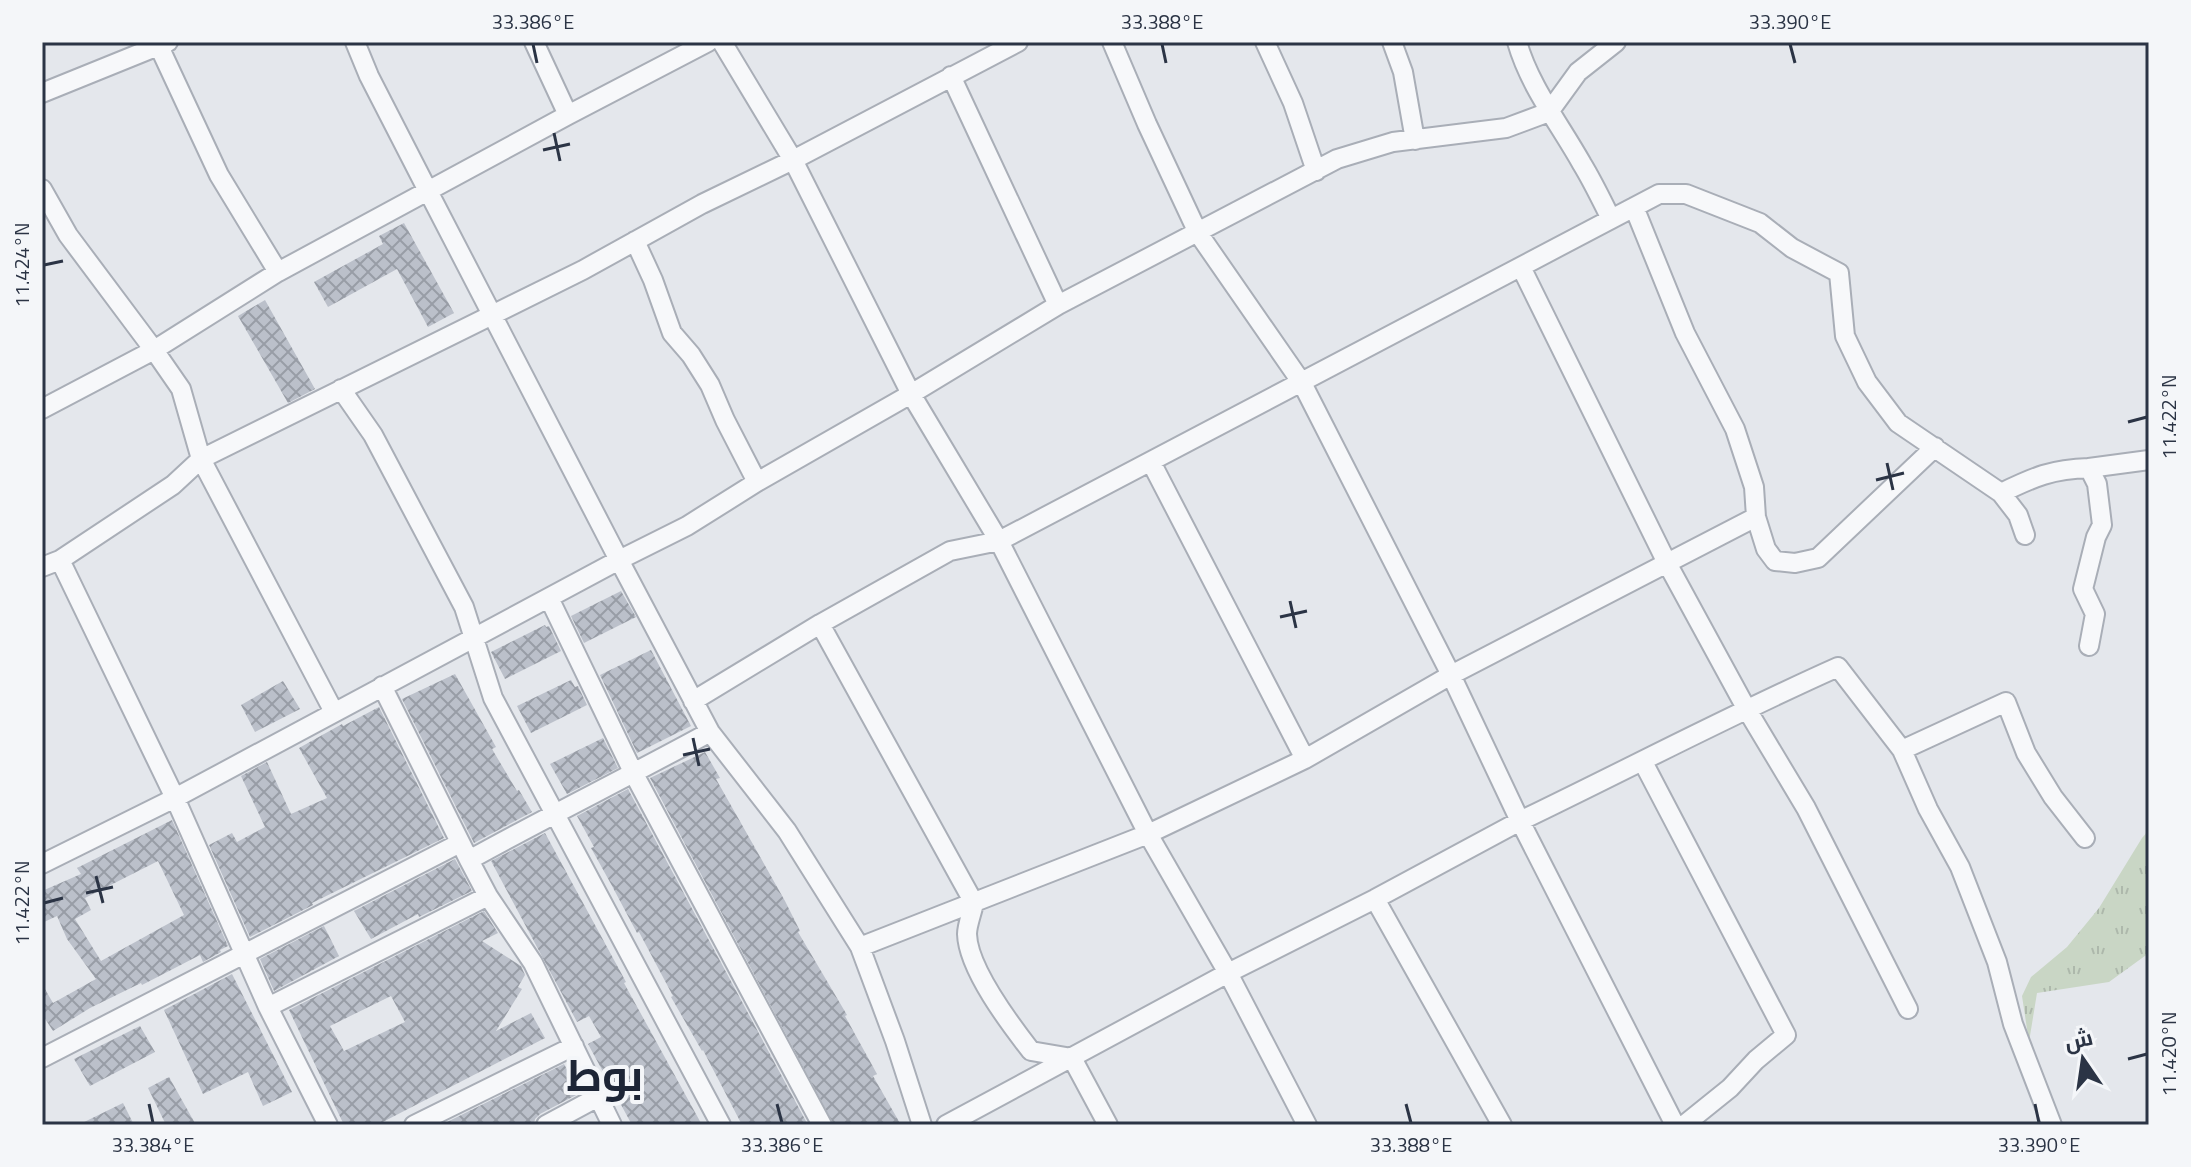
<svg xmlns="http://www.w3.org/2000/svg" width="2191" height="1167" viewBox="0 0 2191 1167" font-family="'Titillium Web',Cairo,sans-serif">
<defs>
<pattern id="grass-tufts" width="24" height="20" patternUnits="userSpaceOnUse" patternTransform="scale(2)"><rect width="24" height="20" fill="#c9d6c5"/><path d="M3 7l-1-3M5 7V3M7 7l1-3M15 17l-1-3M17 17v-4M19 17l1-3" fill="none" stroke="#adb8ab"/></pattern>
<pattern id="building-cross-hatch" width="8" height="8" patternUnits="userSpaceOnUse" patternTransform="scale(2)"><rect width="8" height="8" fill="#bbc0ca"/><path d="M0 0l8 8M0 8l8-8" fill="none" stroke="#989da6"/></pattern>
</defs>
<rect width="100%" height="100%" fill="#e4e7ec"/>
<path fill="url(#grass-tufts)" d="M2149,830V953L2109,982L2037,993L2029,1042L2022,996L2031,977L2067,947L2099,908L2142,838Z"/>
<path fill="url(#building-cross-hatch)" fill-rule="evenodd" d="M404,223L454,313L428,327L397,269L328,307L314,282L383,244L379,236Z
M265,300L315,389L288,403L238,316Z
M621,591L636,617L584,643L571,616Z
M545,625L546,627L549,626L561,651L505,679L491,652Z
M651,650L691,726L637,753L600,675Z
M455,674L496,747L492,749L517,791L519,790L532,812L474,843L402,699Z
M571,680L575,687L578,686L587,705L531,733L517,706Z
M283,681L300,709L255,732L241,705Z
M379,707L444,838L312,903L313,905L250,937L209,845L232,833L237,842L265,827L241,776L267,762L291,814L327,798L299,748L342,724L343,726Z
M603,738L618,768L567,794L550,764Z
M705,752L720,778L716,779L785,901L800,931L798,932L847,1015L845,1016L877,1074L873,1076L901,1125H834L650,778Z
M628,789L808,1125H742L703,1050L702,1051L671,997L673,996L639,932L637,933L611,884L591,848L594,847L577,816Z
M172,820L228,946L220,950L221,952L203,962L200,955L142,985L141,983L90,1008L53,1031L42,1014V984L53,1003L96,979L67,939L57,916L42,923V891L81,874L77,868ZM158,861L184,915L101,961L75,919L91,910L85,898Z
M545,833L626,982L624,983L702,1125H632L619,1101L588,1044L601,1037L589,1016L577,1022L491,861Z
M455,859L472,891L419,917L418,914L371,939L354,911Z
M484,911L498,933L482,941L521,966L525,975L518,987L522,989L496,1031L531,1013L545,1038L377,1125H344L289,1010ZM391,996L405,1022L344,1051L330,1026Z
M324,926L339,956L274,991L260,959Z
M232,974L292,1092L263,1106L248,1072L203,1094L164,1010Z
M140,1026L155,1052L90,1086L74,1059Z
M564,1064L580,1093L540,1114L535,1119L534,1125H441Z
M169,1077L196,1125H166L148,1088Z
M123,1103L134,1125H78Z"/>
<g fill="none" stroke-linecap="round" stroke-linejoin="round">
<g stroke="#a9aeb7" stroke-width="22">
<path id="street" d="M157,42L219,175L278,272
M355,42L369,76L428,191L619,560L687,526L757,482L911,394L1058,305L1337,159L1393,142L1506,128L1549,112L1578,72L1616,42
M534,42L568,115
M722,42L793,160L911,394L999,541L1148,834L1228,973L1307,1125
M1112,42L1147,124L1198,233L1302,383L1451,675L1520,821C1626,770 1730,715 1838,667L1902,750L1928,809L1960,867L1997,962L2013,1024L2052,1125
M1265,42L1293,103L1316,171
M1392,42L1403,72L1415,140
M1517,42C1530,87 1559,123 1582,164C1593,182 1602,201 1611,219
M951,76L1058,305
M42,93L168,42
M42,189L68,235L154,350L181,389L201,459L334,712
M635,241L653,280L672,333L691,355L710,385L725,420L757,482
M1521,267L1667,563L1746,708L1806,808L1908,1009
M341,389L373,435L464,607L493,698L721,1125
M42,409L154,350L278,272L568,115L708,42
M1151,462L1305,759
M2089,468L2149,460
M2001,493C2034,477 2052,469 2089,468L2097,484L2102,525L2096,537L2083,589L2095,614L2089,646
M1756,517L1766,549L1775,561L1795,563L1818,558L1935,447
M60,560L175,798L268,1007L328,1125
M42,567L60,560L173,485L201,459L583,270L702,204L793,160L1018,42
M549,598L634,774L822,1125
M820,624L974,903C972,913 967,925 967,934C968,969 1010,1024 1031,1051L1072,1058L1108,1125
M382,686L469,860L488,896L533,963L612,1125
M693,701L820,624L950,551L999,541L1659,194H1686L1760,223L1792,248L1839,273L1845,336L1867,382L1898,423L2001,493L2018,515L2025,535
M1902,750L2006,702L2026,753L2053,797L2085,838
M1643,762L1786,1035L1756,1060L1730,1088L1684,1125
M469,860C548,816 630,776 710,732
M42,864L175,798L619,560L710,732L787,831L860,947L895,1041L922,1125
M1375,899L1502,1125
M860,947L1148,834L1305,759L1451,675L1756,517L1754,487L1735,429L1685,333L1634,207
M268,1007L488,896
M42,1058L460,843
M414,1125L574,1046
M546,1125L598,1097
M946,1125L1228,973L1375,899L1520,821L1675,1125"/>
</g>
<use href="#street" stroke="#f7f8fa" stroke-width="18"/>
</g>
<path fill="none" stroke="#2b3445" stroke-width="3" d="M533,44L537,63M1162,44L1166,63M1790,44L1795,63M554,133L560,161M543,150L570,144M44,265L63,261M2128,422L2147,417M1887,463L1893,490M1876,480L1904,473M1290,601L1296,628M1280,617L1307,611M693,738L699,766M683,755L710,749M96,876L103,903M86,893L113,887M44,903L63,898M2128,1059L2147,1054M149,1104L153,1123M777,1104L782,1123M1406,1104L1411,1123M2035,1104L2039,1123"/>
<g text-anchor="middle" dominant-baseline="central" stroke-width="8" stroke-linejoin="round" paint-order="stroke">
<g font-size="44" font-weight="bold" fill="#1d2536" stroke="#f4f6f9">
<text x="605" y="1074">بوط</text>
</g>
</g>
<rect width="2191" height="1167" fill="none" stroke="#f4f6f9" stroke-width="88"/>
<g transform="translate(2083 1059) rotate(347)" stroke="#f4f6f9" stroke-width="6" paint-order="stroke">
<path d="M0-6L14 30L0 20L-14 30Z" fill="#2b3445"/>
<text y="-12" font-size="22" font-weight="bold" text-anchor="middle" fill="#2b3445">ش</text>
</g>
<rect x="44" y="44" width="2103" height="1079" fill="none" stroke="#2b3445" stroke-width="3"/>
<g font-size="20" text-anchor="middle" fill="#2b3445">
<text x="533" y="29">33.386°E</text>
<text x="1162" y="29">33.388°E</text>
<text x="1790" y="29">33.390°E</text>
<text transform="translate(22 265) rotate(-90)" y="7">11.424°N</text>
<text transform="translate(2169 417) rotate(-90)" y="7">11.422°N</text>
<text transform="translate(22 903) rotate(-90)" y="7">11.422°N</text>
<text transform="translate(2169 1054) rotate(-90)" y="7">11.420°N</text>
<text x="153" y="1152">33.384°E</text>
<text x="782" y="1152">33.386°E</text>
<text x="1411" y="1152">33.388°E</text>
<text x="2039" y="1152">33.390°E</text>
</g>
</svg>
